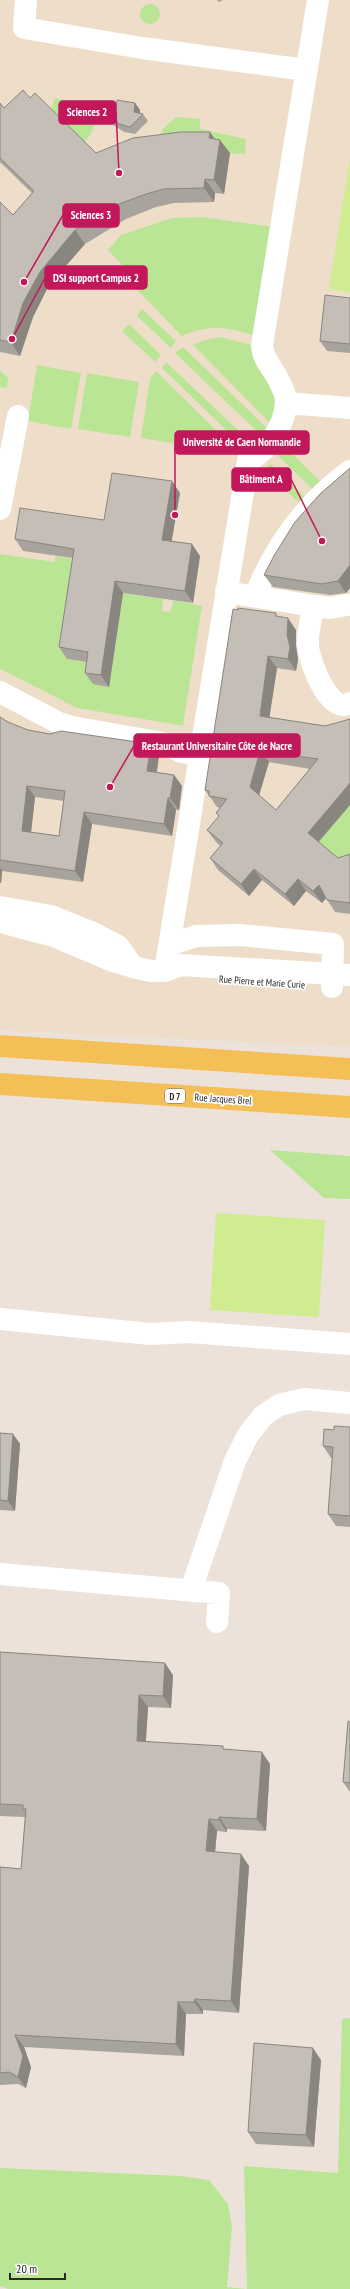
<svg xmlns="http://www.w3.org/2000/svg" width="350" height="2289" viewBox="0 0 350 2289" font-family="'PT Sans Narrow',sans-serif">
<rect width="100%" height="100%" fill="#ece2da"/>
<path fill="#eedec9" d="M0,0H350V1047L0,1030Z"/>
<path fill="#b9e595" d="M140 14a10 10 0 1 1 20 0a10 10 0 1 1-20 0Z
M55,98L90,106C96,123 96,132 82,144L50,112Z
M176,117L200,119V129L246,139L245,154L151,150L163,129Z
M202,217L274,227L254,336C229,326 206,325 182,336L123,275L127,270L108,250L121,235L172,218Z
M142,309L176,341L171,348L137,316Z
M129,324L161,355L155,362L122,331Z
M220,337L252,345L275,395L273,426L193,345L208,339Z
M183,347L271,432L265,439L175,353Z
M166,362L256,447L249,452L162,368Z
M37,365L81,373L71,429L28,421Z
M0,371L8,378L7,388L0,387Z
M156,371L240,454L141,438L150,379Z
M87,373L139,382L130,437L78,429Z
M286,448L322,483L315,491L278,456Z
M271,464L307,499L300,503L262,470Z
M0,554L54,562L56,556L92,562L67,659L112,666L123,593L163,599L162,611L170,612L174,600L202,606L183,725L198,728L77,708L0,669Z
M350,805V868L335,861L309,832Z
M270,1150L350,1156V1199L324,1198Z
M350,2018V2289H247L244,2166L338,2173L342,2019Z
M0,2168L181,2176L209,2180L228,2204L232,2226L227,2287L246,2289H8L0,2286Z"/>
<path fill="#cfec90" d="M350,158V293L329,289Z
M216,1213L325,1220L319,1317L210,1310Z"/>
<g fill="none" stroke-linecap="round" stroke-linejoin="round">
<path stroke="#fff" stroke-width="22" d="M26,0L24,28L142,48L306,70
M286,403L350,408
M0,509L18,416
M226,592L314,606C311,619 307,633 308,646C309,660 329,716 350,703
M255,596C275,546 306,503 350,471
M314,606L330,608L347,605
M0,692L59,723L72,727L163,743L181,752L200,755
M0,907L51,916L93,933L118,946L133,967
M0,922L54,936L113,961L133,967L151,971H165L181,965L350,975
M169,945L196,936L240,935L333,944L332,987
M165,971L248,461C268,451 284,426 286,404C287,398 283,389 280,383C275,370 262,360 262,345L318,0
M0,1319L150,1334L189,1332L350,1344
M0,1574L219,1593L217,1622
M191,1590L235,1461L248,1435L263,1416L279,1405L304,1399L350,1403"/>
<path stroke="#f5bf57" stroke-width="22" d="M0,1046L350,1069
M0,1084L350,1107"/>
</g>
<path fill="#a9a39d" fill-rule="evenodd" d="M217,0H223L219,2Z
M30,98L96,153L215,139L230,153L224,194L215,193L214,202L174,203L156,207L126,219L85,244L49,285L33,317L20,356L0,352V202L13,215L32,193L0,162V103L4,108Z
M135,103L140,110V113L143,114L148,121L135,134L124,132L93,112L88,105L115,109Z
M350,298V353L327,351L320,341Z
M350,468V588L346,593L330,595L273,587L264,575Z
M180,493L171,541L200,556L193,603L123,593L109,687L93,684L85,673L87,662L67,659L59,647L73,558L23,551L15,539L104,520Z
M279,617L296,630V646L298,659L296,671L277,668L269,717L325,726L318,842L338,858L350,854V914L335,912L326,898L322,903L306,891L294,906L262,880L249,896L218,870L210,858L220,846L216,842L207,830L219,817L216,813L220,808L217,807L205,790ZM269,762L310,769L276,810L259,795Z
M0,717L8,722L28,730L159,756L157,772L174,775L182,786L179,810H176L172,836L92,824L83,882L2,871L1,883H0ZM35,797L64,801L59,836L31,832Z
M350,1427V1527L336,1526L328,1514L332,1458H331L323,1446L334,1430Z
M0,1433L13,1434L20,1444L15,1511L0,1510Z
M0,1652L173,1675L171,1708L148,1707L146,1741L225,1750L270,1764L266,1831L227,1829V1832L217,1831L215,1852L249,1866L239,2013L203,2010V2014H186L184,2056L24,2047L31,2067L26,2088L18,2084L0,2085V1867L21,1869L25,1817L0,1816Z
M350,1722V1792L343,1782Z
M321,2060L314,2147L256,2144L248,2132Z"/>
<path fill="#89857f" d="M135,103L140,110L139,118L134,112Z
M210,132L219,145L220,140L230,153L224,194L214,180L209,138Z
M205,179L215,193L214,202L204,188Z
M75,230L85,244L49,285L33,317L20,356L11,342L23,303L40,272Z
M172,481L180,493L170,551L162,540Z
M192,544L200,556L193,603L185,591Z
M350,565V588L346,593L338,581Z
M115,581L123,593L109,687L101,675Z
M288,618L296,630V646L298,659L296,671L288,659L287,635Z
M268,656L277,668L268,727L260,716Z
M151,744L159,756L155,782L147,771Z
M260,751L269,762L258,799L250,787Z
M174,775L182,786L179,810L170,798Z
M350,783V805L316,845L308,833Z
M27,786L35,797L30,842L22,831Z
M168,798L176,810L172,836L164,824Z
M84,812L92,824L83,882L75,871Z
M0,868L2,871L1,883L0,882Z
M254,869L262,880L249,896L241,884Z
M298,879L306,891L294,906L285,894Z
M319,885L327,897L322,903L313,891Z
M13,1434L20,1444L15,1511L8,1501Z
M165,1663L173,1675L171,1708L163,1696Z
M139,1695L148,1707L145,1752L137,1741Z
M262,1752L270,1764L266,1831L257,1819Z
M219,1817L227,1829V1832L219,1820Z
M209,1819L217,1831L214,1863L206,1851Z
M241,1854L249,1866L239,2013L231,2001Z
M195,1999L203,2010V2014L194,2002Z
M178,2002L186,2014L184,2056L176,2044Z
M15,2035L24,2047L31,2067L26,2088L18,2077Z
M313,2048L321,2060L314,2147L306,2135Z"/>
<path fill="#c4beb6" stroke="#89857f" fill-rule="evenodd" d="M23,90L30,98L35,93L96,153L133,138L181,132H210L209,138L220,140L214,180L205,179L204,188L164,189L146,194L116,205L75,230L40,272L23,303L11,342L0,340V202L13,215L34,191L0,158V103L4,108Z
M117,100L135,103L134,112L143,114L130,127L119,124L88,105L115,109Z
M325,295L350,298V344L320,341Z
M350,468V565L338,581L321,584L264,575L275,554L295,522L320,494Z
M112,473L172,481L162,540L192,544L185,591L115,581L101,675L85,673L88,652L59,647L74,549L15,539L20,508L104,520Z
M238,608L276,613V616L288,618L287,635L290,647L288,659L268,656L260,716L325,726L350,719V783L308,833L338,858L350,854V903L327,900L319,885L313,891L298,879L285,894L254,869L241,884L210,858L223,843L207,830L219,816L216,813L227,799L209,796V791L205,790L233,609L238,610ZM260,751L318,759L276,810L250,787Z
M0,717L8,722L28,730L50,734L61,731L151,744L147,771L174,775L170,798H168L164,824L84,812L75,871L0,860ZM27,786L65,791L59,836L22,831Z
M334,1426L350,1427V1516L328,1514L333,1447L323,1446L324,1429L334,1430Z
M0,1433L13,1434L8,1501L0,1500Z
M0,1652L165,1663L163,1696L139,1695L137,1741L223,1746V1749L262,1752L257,1819L219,1817V1820L209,1819L206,1851L241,1854L231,2001L195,1999L194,2002H178L176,2044L15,2035L23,2056L18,2077L9,2072L0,2073V1867L21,1869L26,1809H23V1805L0,1804Z
M348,1721L350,1722V1783L343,1782Z
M254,2043L313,2048L306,2135L248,2132Z"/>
<g text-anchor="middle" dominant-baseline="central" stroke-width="3.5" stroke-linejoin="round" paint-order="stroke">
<rect fill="#fff" stroke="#696969" stroke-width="1" x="165" y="1089" width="20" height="14" rx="3"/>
<g font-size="9" font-weight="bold" fill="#292929">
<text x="175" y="1096">D 7</text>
</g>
<g font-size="10" fill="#292929" stroke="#fff">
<text transform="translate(262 982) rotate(4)">Rue Pierre et Marie Curie</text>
<text transform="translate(223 1099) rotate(4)">Rue Jacques Brel</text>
</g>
</g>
<path fill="none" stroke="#c2185b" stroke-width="1.5" d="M119 173L116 112M24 282L63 215M12 339L45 278M175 515L175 443M322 541L291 479M110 787L134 746"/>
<g fill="#c2185b" stroke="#fff" stroke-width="1.5">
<circle cx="119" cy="173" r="4"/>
<circle cx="24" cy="282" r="4"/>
<circle cx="12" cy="339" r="4"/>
<circle cx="175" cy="515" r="4"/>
<circle cx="322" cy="541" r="4"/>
<circle cx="110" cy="787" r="4"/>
</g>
<g fill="#c2185b" stroke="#c2185b" stroke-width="1.5">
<rect x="59" y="101" width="57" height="23" rx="4"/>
<rect x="63" y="204" width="56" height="23" rx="4"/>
<rect x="45" y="266" width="102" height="23" rx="4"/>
<rect x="175" y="431" width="134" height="23" rx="4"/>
<rect x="232" y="468" width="59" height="23" rx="4"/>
<rect x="134" y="734" width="166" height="23" rx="4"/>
</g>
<g font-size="11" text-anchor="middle" font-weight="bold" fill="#fff">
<text x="87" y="116">Sciences 2</text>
<text x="91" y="219">Sciences 3</text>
<text x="96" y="282">DSI support Campus 2</text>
<text x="242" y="446">Université de Caen Normandie</text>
<text x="261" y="483">Bâtiment A</text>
<text x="217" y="750">Restaurant Universitaire Côte de Nacre</text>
</g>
<path d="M10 2273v6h55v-6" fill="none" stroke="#292929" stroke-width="2"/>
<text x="16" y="2273" font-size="12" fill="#292929" stroke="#ffffff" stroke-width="3" paint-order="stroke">20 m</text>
</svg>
